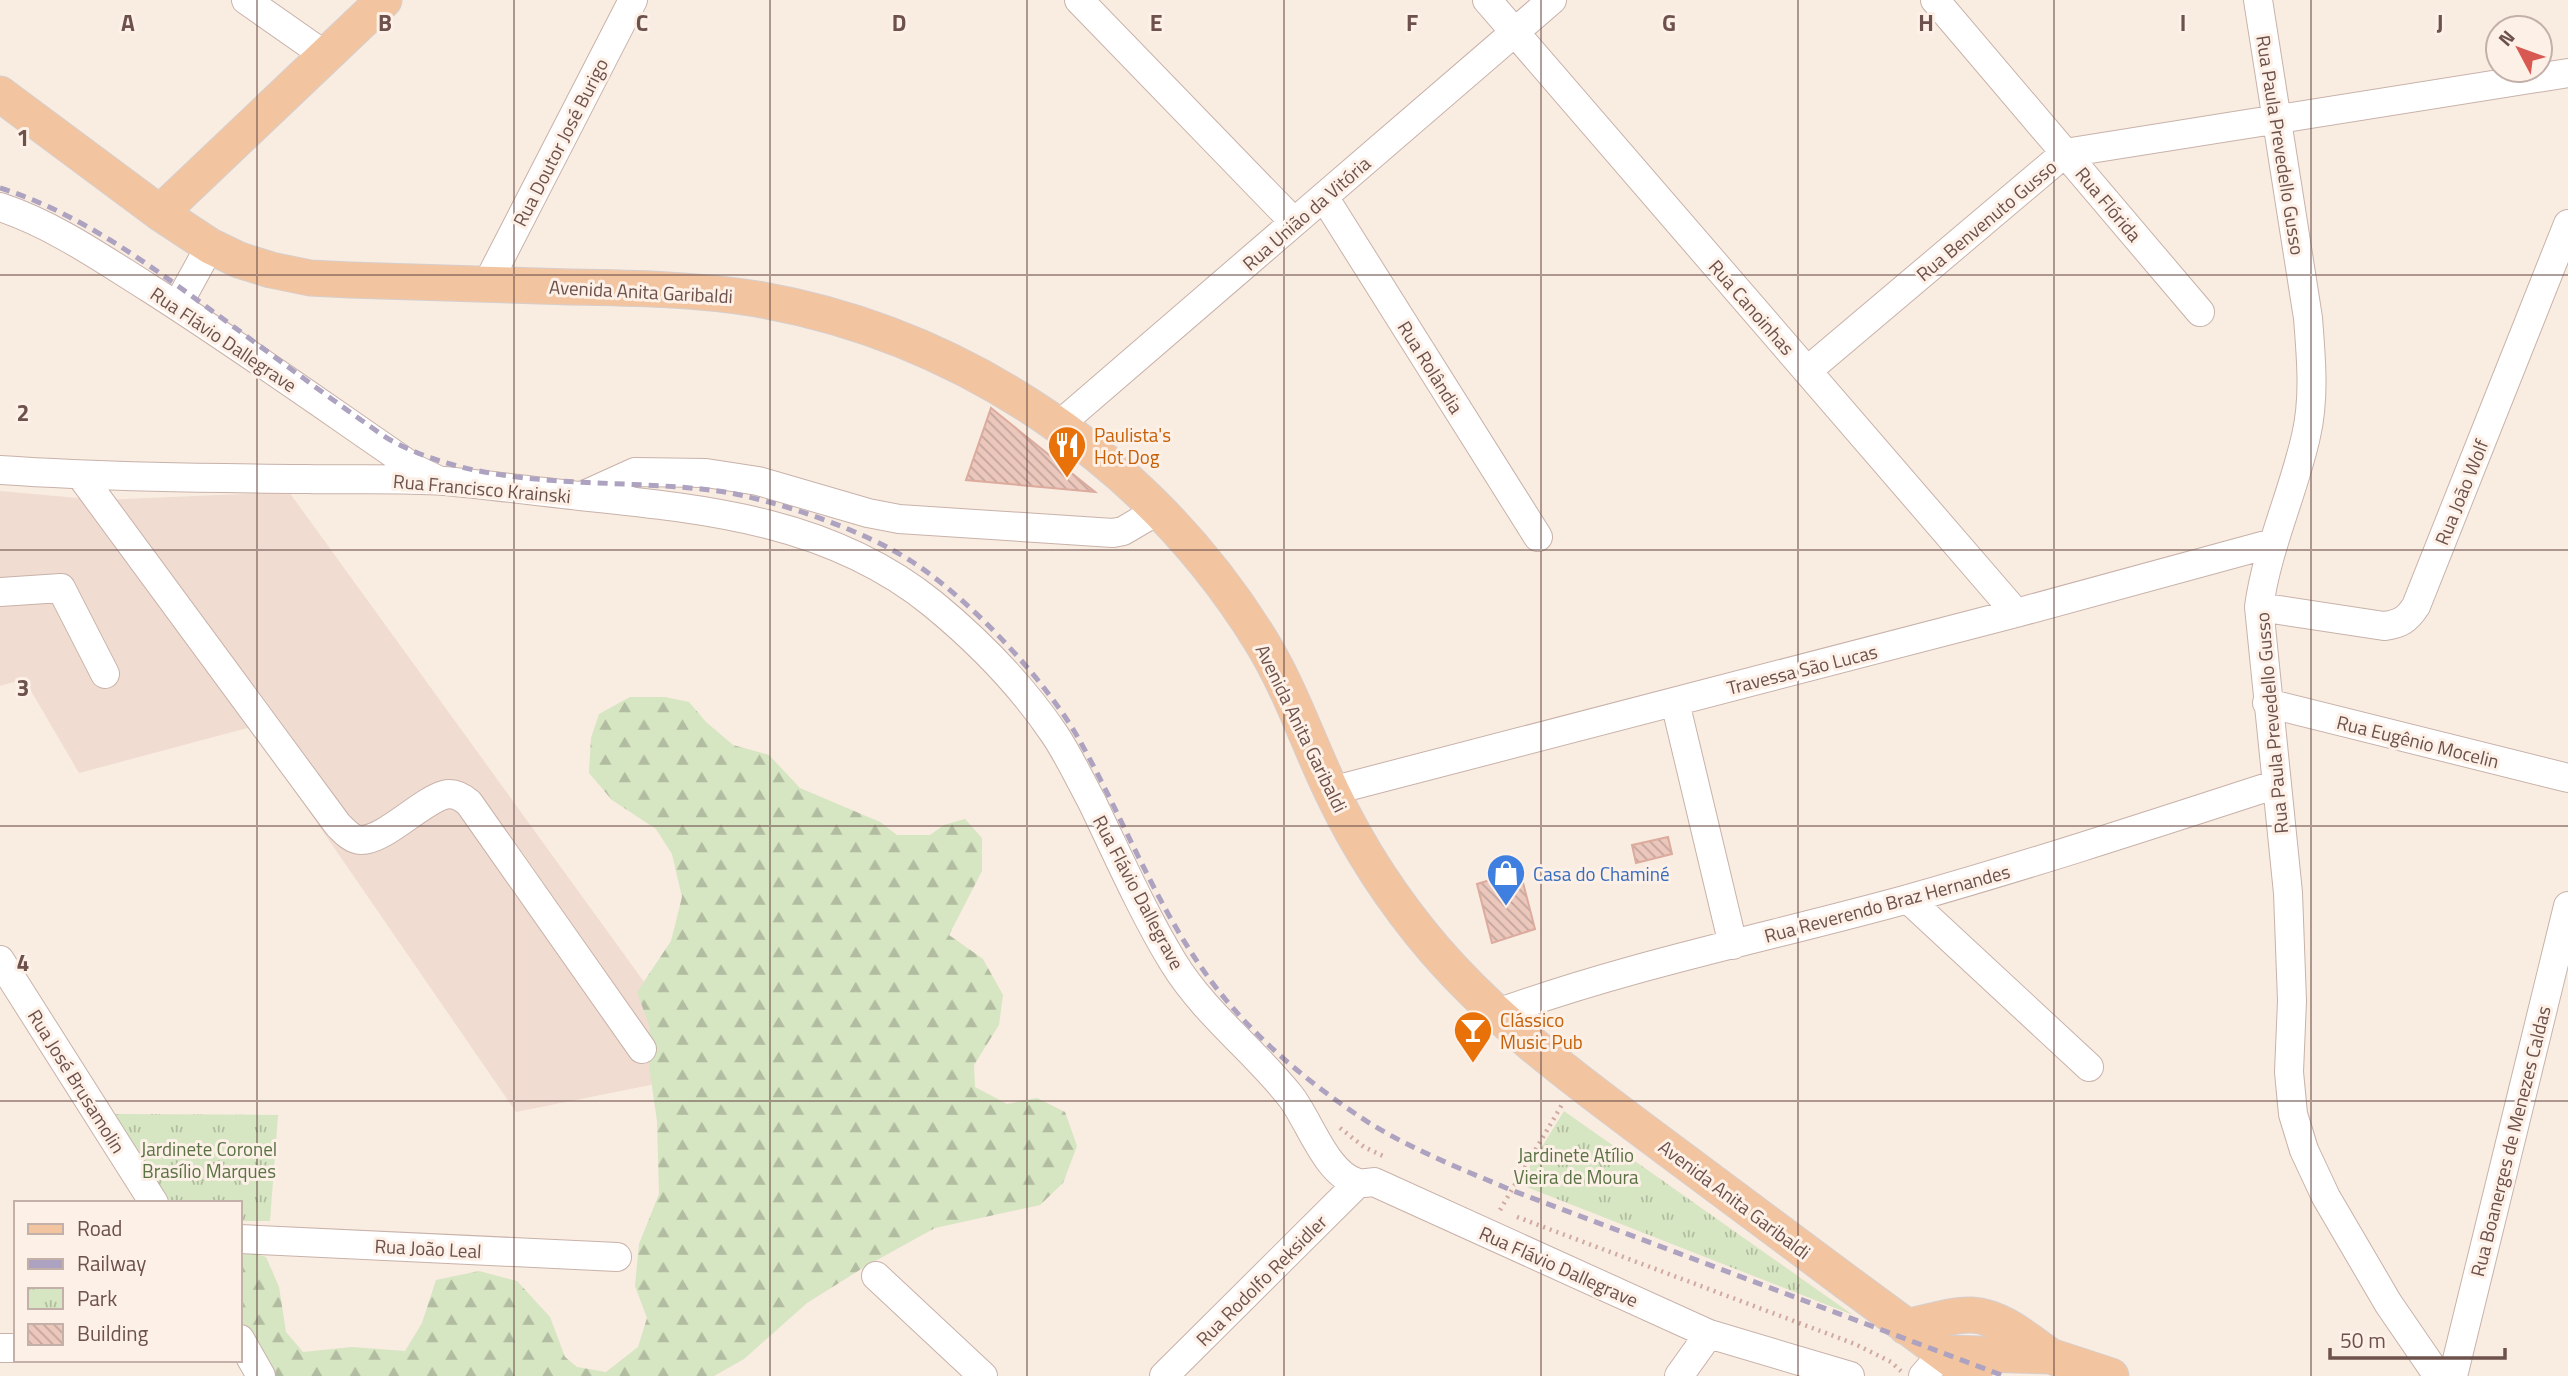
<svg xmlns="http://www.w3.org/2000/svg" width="2568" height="1376" viewBox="0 0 2568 1376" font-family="'Titillium Web',sans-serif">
<defs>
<pattern id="forest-firs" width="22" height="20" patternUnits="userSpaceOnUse" patternTransform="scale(1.75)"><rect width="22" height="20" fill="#d6e5c2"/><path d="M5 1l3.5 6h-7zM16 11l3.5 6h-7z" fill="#b2bca0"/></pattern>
<pattern id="park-tufts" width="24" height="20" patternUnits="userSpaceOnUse" patternTransform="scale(1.75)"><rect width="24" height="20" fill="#d6e5c2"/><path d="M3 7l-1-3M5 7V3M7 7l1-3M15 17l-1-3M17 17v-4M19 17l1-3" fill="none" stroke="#b2bca0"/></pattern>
<pattern id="building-back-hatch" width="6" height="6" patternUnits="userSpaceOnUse" patternTransform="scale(1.75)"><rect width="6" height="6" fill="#ebc7bc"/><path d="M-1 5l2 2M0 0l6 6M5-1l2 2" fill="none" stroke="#c3a49b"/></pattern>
</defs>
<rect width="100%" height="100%" fill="#f9ece1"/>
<path fill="#f0dcd1" d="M0,491L100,500L289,492L710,1073L516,1112L251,727L79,773L24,679L0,686Z"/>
<path fill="url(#forest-firs)" d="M630,697H665L689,702L706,722L733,745L769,755L800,788L880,822L897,835H930L944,825L965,819L982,838V871L949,935L983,959L1003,995L999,1025L974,1065L975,1087L1007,1104L1037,1098L1065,1112L1077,1146L1063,1183L1040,1205L935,1228L866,1266L807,1303L744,1359L714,1376H273L240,1323V1252L247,1251L266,1257L279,1287L286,1332L303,1352L352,1347L405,1351L422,1323L436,1280L479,1271L517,1281L550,1317L565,1357L577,1367L606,1372L638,1347L647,1318L635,1286L639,1244L659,1194L657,1121L649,1066L650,1028L637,992L671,941L682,897L672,854L656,829L612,800L589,773L591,738L599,714Z"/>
<path fill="url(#park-tufts)" d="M1564,1111L1853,1315L1519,1184Z
M114,1114L278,1115L270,1221H240V1203H171Z"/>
<path fill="url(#building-back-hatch)" stroke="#dcab9e" stroke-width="2" d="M991,408L1095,492L966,480Z
M1668,837L1672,854L1636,863L1632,845Z
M1520,871L1535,929L1492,943L1477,884Z"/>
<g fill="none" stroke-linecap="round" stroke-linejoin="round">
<g stroke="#c8b2aa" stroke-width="30">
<path id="minor" d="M246,0L326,56
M1079,0L1294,222
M1487,0L2016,613
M1935,0L2200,312
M2258,0L2308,318C2311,357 2315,397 2306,436C2293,494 2267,548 2259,607L2288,893L2292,1001L2289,1072L2293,1114L2304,1150L2326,1197L2388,1303L2438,1376
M1324,197L1538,537
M0,207C54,225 101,258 149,288C240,346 328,409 417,470L438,480
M487,284L633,0
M177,306L210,246
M1807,371L2065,153L2568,73
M1059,425L1552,0
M0,470C102,477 205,478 307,479C353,480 399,478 444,481C489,485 534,491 580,496C706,509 831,521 933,604C978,641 1022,686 1055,735C1069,756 1080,780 1092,802C1118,856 1142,911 1173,962C1205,1014 1254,1050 1291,1097C1310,1122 1326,1174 1358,1183C1359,1184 1373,1182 1374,1182L1709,1334L1850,1376
M81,476L338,825C344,831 352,840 361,840C385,840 420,802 444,795C454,792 462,797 469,803L642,1049
M582,496L635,472L706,473L758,481L868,513L899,519L1113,533L1123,531L1157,511
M0,592L61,588L105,674
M2259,607L2384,626C2400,624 2407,620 2416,606L2568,224
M1675,702L1733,945
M2267,703L2568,778
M1331,791L2016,613L2273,543
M1908,899L2089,1067
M0,960L154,1203
M1495,1014C1629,965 1770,937 1908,899C2032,864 2154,824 2277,784
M240,1239L617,1257
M876,1276L983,1376
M240,1339L261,1376
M0,1348H16
M1164,1376L1358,1183
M1679,1376L1709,1334
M1923,1376L1943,1353
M2453,1376L2568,906"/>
</g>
<g stroke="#d6cecd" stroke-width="37">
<path id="major" d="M0,94L160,213L210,246L239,260L271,270L310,278L350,280C424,283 497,285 570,287C632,288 695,289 757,299C964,335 1151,462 1261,641C1290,688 1308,742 1332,792C1359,849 1393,901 1434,949C1503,1029 1588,1089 1672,1152C1772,1227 1873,1302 1974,1376
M160,213L384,0
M1906,1327C1927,1323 1951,1314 1972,1315C2002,1317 2027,1340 2050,1356
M1943,1353L2050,1356L2111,1376"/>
</g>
<path stroke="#d0aaa0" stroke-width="4.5" stroke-dasharray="2 5" stroke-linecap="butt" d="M1340,1128L1364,1147L1385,1157
M1500,1210L1563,1103
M1517,1217L1855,1344L1891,1362L1901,1371"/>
<use href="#minor" stroke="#fff" stroke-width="28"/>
<use href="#major" stroke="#f2c5a0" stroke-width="35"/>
<path stroke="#ada2c0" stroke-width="5" stroke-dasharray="10 7" stroke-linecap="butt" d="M0,188C80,213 148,264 215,313C264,349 312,385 361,420C373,428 385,438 398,444C496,493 613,477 718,491C773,499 864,530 911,561C969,598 1048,682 1081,743C1129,829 1162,923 1226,1000C1266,1048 1318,1090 1371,1124C1415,1151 1464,1170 1511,1190L2004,1376"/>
</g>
<path fill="none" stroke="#6d514b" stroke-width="2" stroke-opacity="0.55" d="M257,0V1376M514,0V1376M770,0V1376M1027,0V1376M1284,0V1376M1541,0V1376M1798,0V1376M2054,0V1376M2311,0V1376M0,275H2568M0,550H2568M0,826H2568M0,1101H2568"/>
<defs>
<g id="restaurant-pin" transform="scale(2.0125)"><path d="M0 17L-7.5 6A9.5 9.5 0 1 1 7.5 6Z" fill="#e8710a" stroke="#fdf0e7"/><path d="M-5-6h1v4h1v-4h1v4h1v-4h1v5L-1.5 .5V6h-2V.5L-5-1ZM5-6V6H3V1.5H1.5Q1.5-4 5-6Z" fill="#fff"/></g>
<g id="shop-pin" transform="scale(2.0125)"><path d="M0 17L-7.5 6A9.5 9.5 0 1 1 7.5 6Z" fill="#3f7fe0" stroke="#fdf0e7"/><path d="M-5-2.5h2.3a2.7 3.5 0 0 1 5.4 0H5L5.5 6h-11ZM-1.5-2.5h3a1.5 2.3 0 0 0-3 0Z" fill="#fff"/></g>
<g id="bar-pin" transform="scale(2.0125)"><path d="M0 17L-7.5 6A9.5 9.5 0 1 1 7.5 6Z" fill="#e8710a" stroke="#fdf0e7"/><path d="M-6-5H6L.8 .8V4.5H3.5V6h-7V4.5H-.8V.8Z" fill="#fff"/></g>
</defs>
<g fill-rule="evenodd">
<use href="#restaurant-pin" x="1067" y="445"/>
<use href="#shop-pin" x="1506" y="873"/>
<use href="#bar-pin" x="1473" y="1030"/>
</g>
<g text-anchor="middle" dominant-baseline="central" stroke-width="6" stroke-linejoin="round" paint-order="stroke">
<g font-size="19" fill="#6d514b" stroke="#fdf0e7">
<text transform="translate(560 142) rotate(-63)">Rua Doutor José Burigo</text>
<text transform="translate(2281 145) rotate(81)">Rua Paula Prevedello Gusso</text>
<text transform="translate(2109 204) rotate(50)">Rua Flórida</text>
<text transform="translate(1306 213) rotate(-41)">Rua União da Vitória</text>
<text transform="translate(1986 220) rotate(-40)">Rua Benvenuto Gusso</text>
<text transform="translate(641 291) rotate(3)">Avenida Anita Garibaldi</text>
<text transform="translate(1752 307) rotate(49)">Rua Canoinhas</text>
<text transform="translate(224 339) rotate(34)">Rua Flávio Dallegrave</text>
<text transform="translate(1431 367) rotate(58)">Rua Rolândia</text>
<text transform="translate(482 488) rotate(5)">Rua Francisco Krainski</text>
<text transform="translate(2461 492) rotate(-68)">Rua João Wolf</text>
<text transform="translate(1802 669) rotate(-14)">Travessa São Lucas</text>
<text transform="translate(2271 723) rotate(-95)">Rua Paula Prevedello Gusso</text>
<text transform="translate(1302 728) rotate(64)">Avenida Anita Garibaldi</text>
<text transform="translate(2418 741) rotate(14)">Rua Eugênio Mocelin</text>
<text transform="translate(1139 892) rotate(62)">Rua Flávio Dallegrave</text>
<text transform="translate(1887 903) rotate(-15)">Rua Reverendo Braz Hernandes</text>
<text transform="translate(77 1081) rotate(58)">Rua José Brusamolin</text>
<text transform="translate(2510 1141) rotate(-76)">Rua Boanerges de Menezes Caldas</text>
<text transform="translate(1735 1199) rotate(37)">Avenida Anita Garibaldi</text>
<text transform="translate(428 1248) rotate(3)">Rua João Leal</text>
<text transform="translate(1559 1266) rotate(24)">Rua Flávio Dallegrave</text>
<text transform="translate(1261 1280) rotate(-45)">Rua Rodolfo Reksidler</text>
</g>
<g font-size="19" fill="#c56008" stroke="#fdf0e7" text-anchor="start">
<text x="1094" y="434">Paulista's<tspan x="1094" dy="22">Hot Dog</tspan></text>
<text x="1500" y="1019">Clássico<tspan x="1500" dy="22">Music Pub</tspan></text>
</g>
<g font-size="19" fill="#366cbe" stroke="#fdf0e7" text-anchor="start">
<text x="1533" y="873">Casa do Chaminé</text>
</g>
<g font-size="19" fill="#5a7244" stroke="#fdf0e7">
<text x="209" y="1148">Jardinete Coronel<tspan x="209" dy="22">Brasílio Marques</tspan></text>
<text x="1576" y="1154">Jardinete Atílio<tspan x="1576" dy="22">Vieira de Moura</tspan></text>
</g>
</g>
<g font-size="23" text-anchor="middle" font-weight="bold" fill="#6d514b" stroke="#fdf0e7" stroke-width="6" stroke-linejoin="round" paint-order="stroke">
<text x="128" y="31">A</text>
<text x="385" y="31">B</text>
<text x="642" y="31">C</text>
<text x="899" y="31">D</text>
<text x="1156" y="31">E</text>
<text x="1412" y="31">F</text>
<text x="1669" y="31">G</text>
<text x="1926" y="31">H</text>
<text x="2183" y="31">I</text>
<text x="2440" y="31">J</text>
<text x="23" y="146">1</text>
<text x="23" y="421">2</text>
<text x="23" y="696">3</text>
<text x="23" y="971">4</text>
</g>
<rect x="14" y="1201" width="228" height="161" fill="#fdf0e7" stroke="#c3b0a9" stroke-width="2"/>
<rect x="28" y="1224" width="35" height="10" fill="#f2c5a0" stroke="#c3b0a9" stroke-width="2"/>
<text x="77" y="1236" font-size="21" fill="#6d514b">Road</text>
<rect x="28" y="1259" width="35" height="10" fill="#ada2c0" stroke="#c3b0a9" stroke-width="2"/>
<text x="77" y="1271" font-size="21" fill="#6d514b">Railway</text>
<rect x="28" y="1288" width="35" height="21" fill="url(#park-tufts)" stroke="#c3b0a9" stroke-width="2"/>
<text x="77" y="1306" font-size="21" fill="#6d514b">Park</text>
<rect x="28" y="1324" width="35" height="21" fill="url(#building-back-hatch)" stroke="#c3b0a9" stroke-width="2"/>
<text x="77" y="1341" font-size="21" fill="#6d514b">Building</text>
<g transform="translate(2519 49) rotate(311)"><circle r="33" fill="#fdf0e7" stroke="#c3b0a9" stroke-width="2"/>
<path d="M0-5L12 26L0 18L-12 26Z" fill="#d75952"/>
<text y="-10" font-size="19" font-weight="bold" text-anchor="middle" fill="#6d514b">N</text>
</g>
<path d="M2330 1348v10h175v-10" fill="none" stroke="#6d514b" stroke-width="3.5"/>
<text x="2340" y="1348" font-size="21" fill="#6d514b" stroke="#fdf0e7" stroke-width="5" paint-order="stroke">50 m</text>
</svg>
